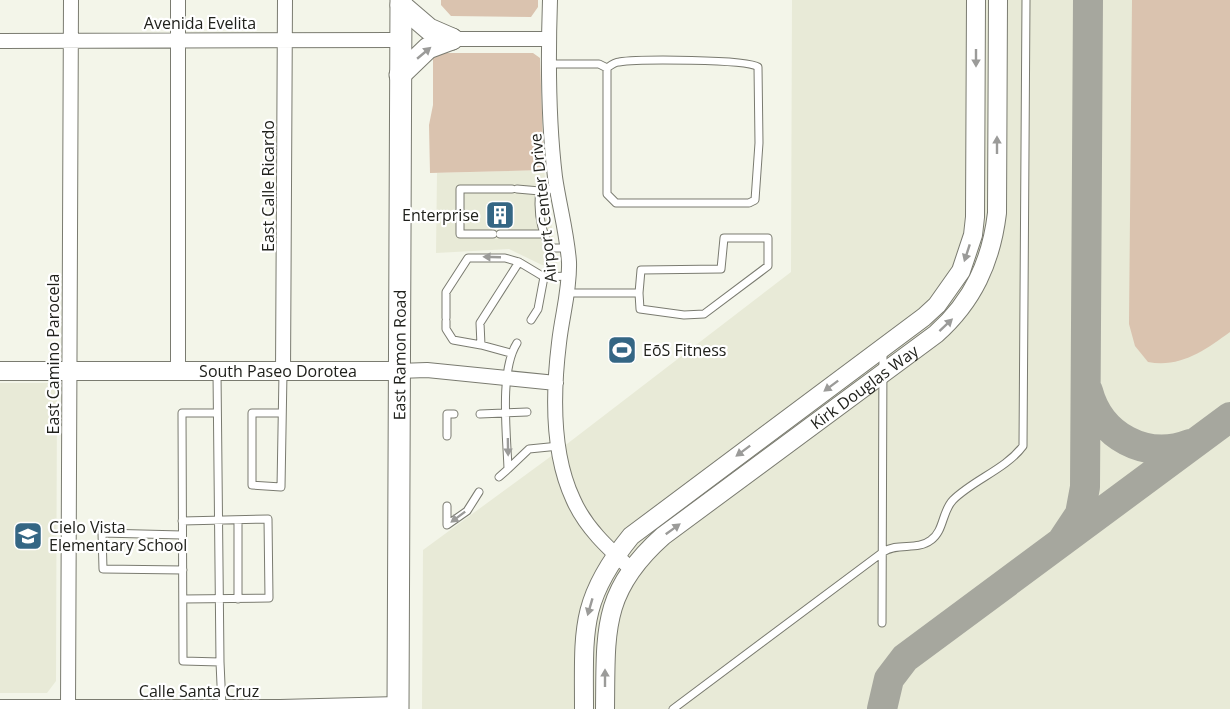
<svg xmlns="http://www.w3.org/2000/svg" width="1230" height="709" viewBox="0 0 1230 709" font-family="'Open Sans',sans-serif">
<rect width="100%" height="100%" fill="#f3f5e9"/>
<path fill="#e8ead7" d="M792,0H1230V709H422L423,550L550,457L791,272Z
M544,170L557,265H542L509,249L436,253L437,173Z
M0,383H49L57,391L56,681L47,693H0Z"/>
<path fill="#dac3af" d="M441,0H538V7L531,17L451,16L441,5Z
M1132,0H1230V332C1205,350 1181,368 1148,362L1135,346L1129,324Z
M437,53H533L540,58L544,170L430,173L429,125L433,105V58Z"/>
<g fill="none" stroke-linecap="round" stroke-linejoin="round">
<path stroke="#a6a79e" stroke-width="30" d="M1088,391C1100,436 1146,461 1190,444
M1062,541L1080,514L1085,487L1088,0
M882,709L889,679L905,658L1230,417"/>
<g stroke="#7a7b70" stroke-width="9">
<path id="lane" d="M549,64H599L607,68V194L616,203H749L755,200L759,143L758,67C747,59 638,59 619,62C615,62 611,65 607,68
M557,188L540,191C537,211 541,230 550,248H567
M517,189L540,191
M493,234H460V189H512
M500,234H543
M519,262L544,277
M567,293H639L640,309L684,315L704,314L768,266V238H724L721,269L641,270L639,293
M446,318V292L468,258H505L519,262L480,323L481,345L453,340L446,329V321
M531,320L538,309L544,277L568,276
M481,345L510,353
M217,373C218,469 219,566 220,662L183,661L182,413H217
M282,413H252V485L281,487L283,373
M480,414L527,412
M447,436V414H454
M508,469L529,449L559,446
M499,477L508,469C507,436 499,371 517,343
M447,506V525L467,511L479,492
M238,520V599
M182,521L268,519L269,598L183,599
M182,535L102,533L103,569L183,570
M882,623L883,350
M220,662L222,707
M673,709L883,552C898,542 917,551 931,540C944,531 942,511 953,500C973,480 1006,469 1023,446L1026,0"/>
</g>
<g stroke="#7a7b70" stroke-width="16">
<path id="street" d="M178,0V373
M550,0C548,58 548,119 555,177C559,205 567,233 569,262C570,290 562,315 559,343C553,392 551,452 573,499C585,527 608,548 630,568
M452,39H549
M0,41L400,40
M398,371L427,370L556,383
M283,373L285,0
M0,707H280L398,704
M68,709L71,0"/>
</g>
<g stroke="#7a7b70" stroke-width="20">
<g id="secondary">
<path id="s1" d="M0,371H398"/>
<path d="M584,709C584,631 579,600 631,536L924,317L937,305L961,271L973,235L975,217L976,0"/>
<path id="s2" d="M605,709C606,631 601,591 663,536L936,334C973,301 991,262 997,213L998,0"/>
</g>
</g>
<g stroke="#7a7b70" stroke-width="23">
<g id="primary">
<path d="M401,5L429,29L452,39"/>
<path d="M400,75L428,48L452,39"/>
<path id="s3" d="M398,709L401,0"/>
</g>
</g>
<use href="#lane" stroke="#fff" stroke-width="7"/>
<use href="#street" stroke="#fff" stroke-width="14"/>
<use href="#secondary" stroke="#fff" stroke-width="18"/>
<use href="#primary" stroke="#fff" stroke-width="21"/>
</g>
<defs><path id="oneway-solid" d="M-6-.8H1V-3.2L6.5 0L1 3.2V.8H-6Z" transform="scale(1.5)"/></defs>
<g fill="#9b9b99">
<use href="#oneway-solid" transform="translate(424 53) rotate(-40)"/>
<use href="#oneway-solid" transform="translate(976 58) rotate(90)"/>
<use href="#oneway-solid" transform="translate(997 145) rotate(-90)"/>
<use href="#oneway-solid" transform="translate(967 253) rotate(108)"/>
<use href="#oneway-solid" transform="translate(492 257) rotate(-178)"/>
<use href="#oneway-solid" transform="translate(946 325) rotate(-43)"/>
<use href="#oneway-solid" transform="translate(831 386) rotate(143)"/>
<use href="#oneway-solid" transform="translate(508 447) rotate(89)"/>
<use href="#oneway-solid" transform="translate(743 451) rotate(143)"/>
<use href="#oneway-solid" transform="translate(458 517) rotate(143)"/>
<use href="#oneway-solid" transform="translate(673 529) rotate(-36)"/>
<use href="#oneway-solid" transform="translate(590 607) rotate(106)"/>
<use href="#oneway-solid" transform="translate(605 678) rotate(-90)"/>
</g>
<defs>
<g id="building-square" transform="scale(1.5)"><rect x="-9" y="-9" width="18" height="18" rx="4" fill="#346684" stroke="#fff"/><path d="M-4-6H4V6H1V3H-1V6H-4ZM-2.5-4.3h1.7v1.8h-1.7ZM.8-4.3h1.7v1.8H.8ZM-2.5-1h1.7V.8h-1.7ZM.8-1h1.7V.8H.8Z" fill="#fff"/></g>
<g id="stadium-square" transform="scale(1.5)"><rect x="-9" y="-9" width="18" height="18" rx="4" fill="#346684" stroke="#fff"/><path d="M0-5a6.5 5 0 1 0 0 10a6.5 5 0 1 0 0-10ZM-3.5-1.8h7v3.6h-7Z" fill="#fff"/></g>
<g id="school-square" transform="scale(1.5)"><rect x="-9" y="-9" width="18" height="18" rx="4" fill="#346684" stroke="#fff"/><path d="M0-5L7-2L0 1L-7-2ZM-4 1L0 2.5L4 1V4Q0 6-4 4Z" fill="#fff"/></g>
</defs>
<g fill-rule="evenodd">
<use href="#building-square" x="500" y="215"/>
<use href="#stadium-square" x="622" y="350"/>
<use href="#school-square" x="28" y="536"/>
</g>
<g text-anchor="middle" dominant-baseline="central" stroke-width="4.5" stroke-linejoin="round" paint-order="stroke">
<g font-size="16" fill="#20211c" stroke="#fff">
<text x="200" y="23">Avenida Evelita</text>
<text transform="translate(268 186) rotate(-90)">East Calle Ricardo</text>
<text transform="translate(543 208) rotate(-96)">Airport Center Drive</text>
<text transform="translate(53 354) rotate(-90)">East Camino Parocela</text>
<text stroke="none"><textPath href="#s3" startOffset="354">East Ramon Road</textPath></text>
<text stroke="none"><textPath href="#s1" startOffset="278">South Paseo Dorotea</textPath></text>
<text stroke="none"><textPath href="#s2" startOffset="441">Kirk Douglas Way</textPath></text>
<text x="199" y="691">Calle Santa Cruz</text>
</g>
<g font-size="16" fill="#20211c" stroke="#fff" text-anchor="start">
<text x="479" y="215" text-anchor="end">Enterprise</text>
<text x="643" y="350">EōS Fitness</text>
<text x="49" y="527">Cielo Vista<tspan x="49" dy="18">Elementary School</tspan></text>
</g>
</g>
</svg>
